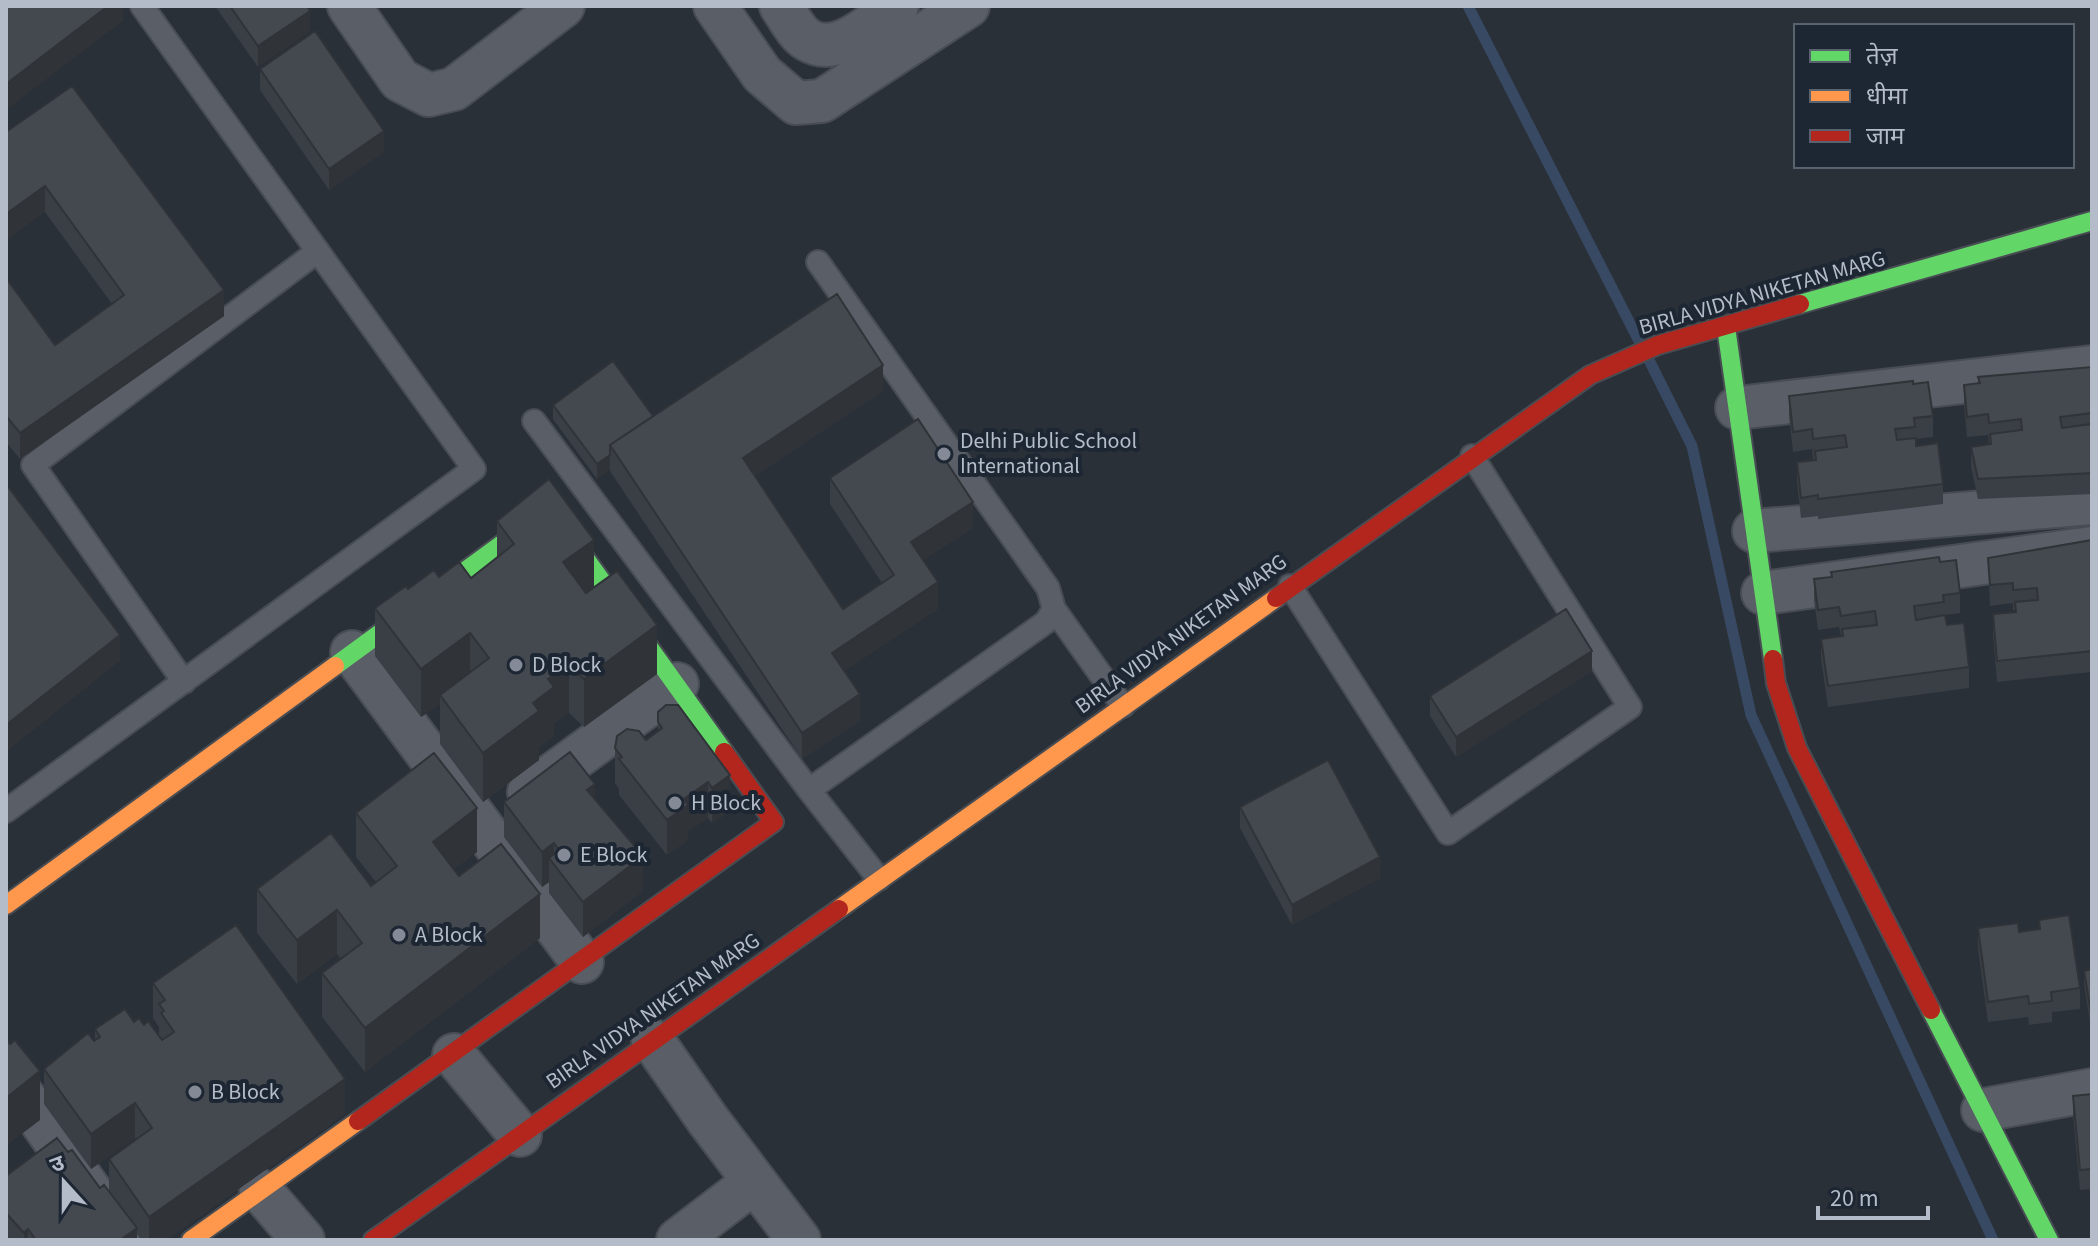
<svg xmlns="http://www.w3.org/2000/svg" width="2098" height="1246" viewBox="0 0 2098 1246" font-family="'Source Sans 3','Noto Sans Devanagari',sans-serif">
<rect width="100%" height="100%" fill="#2a3038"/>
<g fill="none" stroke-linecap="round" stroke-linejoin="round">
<path stroke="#384963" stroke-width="11" d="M1468,6L1640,343
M1648,358L1692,446L1751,715L1993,1240"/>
<g stroke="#484c53" stroke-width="26">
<path id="lane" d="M818,262L1048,588L1054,609L1046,622L809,790L879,879
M534,421L809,790
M1290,586L1448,833L1630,707L1472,456
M1054,609L1123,706
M184,682L33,465L318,251
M6,811L474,469L142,6"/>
</g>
<g stroke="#484c53" stroke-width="46">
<path id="street" d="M349,6L400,80L429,95L454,89L563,6
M715,6L762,74L796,103L822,101L968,6
M781,6C788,16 797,34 808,40C838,58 873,22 897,6
M1737,408L2092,367
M1754,531L2092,503
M1763,593L2092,548
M352,652L582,962
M529,792L677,684
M653,1041L708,1120L799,1240
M454,1055L520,1135
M6,1072L125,1240
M1983,1110L2092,1090
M261,1191L303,1240
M678,1240L754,1182"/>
</g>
<g stroke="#484c53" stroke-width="22">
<path id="fast" d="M1800,304L2092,221
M1726,327L1773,659
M335,666L550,509L724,752
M1931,1010L2049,1240"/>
</g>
<g stroke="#484c53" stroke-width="22">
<path id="slow" d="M6,905L335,666
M839,909L1276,598
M191,1240L358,1121"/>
</g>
<g stroke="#484c53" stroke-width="22">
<path id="jam" d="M1276,598L1590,375L1658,345L1800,304
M1773,659L1776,683L1797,748L1931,1010
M358,1121L774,822L724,752
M373,1240L839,909"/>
</g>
<use href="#lane" stroke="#5a5e66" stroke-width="22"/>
<use href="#street" stroke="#5a5e66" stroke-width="42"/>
<use href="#fast" stroke="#63d668" stroke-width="18"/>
<use href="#slow" stroke="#ff974d" stroke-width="18"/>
<use href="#jam" stroke="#b3261e" stroke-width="18"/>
</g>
<path fill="#3a3f45" d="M215,6H307L310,31L258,67Z
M260,69L384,152L329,190L260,90Z
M6,132L224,316L20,459L6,442V278L55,345L112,304L45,212Z
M2092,367V494L1978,499L1971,467V447L1990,444V443H1989L1988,435L1967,437L1964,405V385L1978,383V377Z
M1913,384L1933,416V437L1916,439V446L1943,484V504L1818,519V516L1801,518L1797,483V462L1815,460V459L1813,460L1812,449L1793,452L1789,416V396Z
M883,391L755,476L843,609L882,583L830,504V478L973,528L923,560L938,609L844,671L860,721L802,759L610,471V469L597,479L553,419V405L653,416Z
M497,521L594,588L657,674L584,727L569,713L554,723V736L539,747V760L483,802L440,744V704L421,717L375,656V608L408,589L439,577L471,578L497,557Z
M2092,540V672L1997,682L1993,635V614L2015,612V610H2013V603L1990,606L1988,558Z
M1940,562L1960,593V613L1945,615L1947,625L1969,667V688L1828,707L1821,659V639L1841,636L1839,627L1818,630L1814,600V579L1831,577V572Z
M1592,671L1456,757L1430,716V696Z
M658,712L730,811L712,823L708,818L688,831V840L667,855L619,795V789L615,783V748L646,740L658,731Z
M595,799L643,891L583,937L549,893V882L542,887L504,837V802Z
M1240,807L1380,878L1292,925L1240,828Z
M356,813L477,852L454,869L459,876L540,938L365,1072L322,1017V973L341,959L337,954L297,984L257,933V889L371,886L376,882L356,857Z
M2039,920L2080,988V1009L2052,1012V1022L2029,1025L2028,1017L1988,1022L1978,949V928L2019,932L2039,929Z
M2092,969V1033L2084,985V971Z
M153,983L345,1114L166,1240H141L137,1234V1240H6V1176L68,1152L100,1188L109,1191V1159L136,1140L135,1138L91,1169L44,1104V1069L95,1040V1029L134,1022L144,1025L159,1036V1027L153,1018Z
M2092,1094V1189L2080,1190L2073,1116V1096Z"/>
<path fill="#303338" d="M108,6H123V21L6,110V84Z
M310,11V31L258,67V46Z
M384,131V152L329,190V169Z
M45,186V212L6,241V214Z
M224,290V316L20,459V433Z
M883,365V391L743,484V458Z
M610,455V469L597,479V464Z
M973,502V528L911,568V542Z
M594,540V588L563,610V562Z
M938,582V609L832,679V653Z
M657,625V674L584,727V679Z
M470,633V681L440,695V704L421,717V669Z
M120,635V661L6,752V725Z
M1592,651V671L1456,757V737Z
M569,665V713L554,723V736L539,747V760L483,802V753L533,703L548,679Z
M860,694V721L802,759V733Z
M730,775V811L712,823V788Z
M708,782V818L688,831V840L667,855V820L684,799Z
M595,784V819L587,790Z
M477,808V852L433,885V842Z
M554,843V864L549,858V882L542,887V852Z
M643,856V891L583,937V902Z
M1380,857V878L1292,925V905Z
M540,894V938L365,1072V1028Z
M337,910V954L297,984V940Z
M40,1071V1120L6,1146V1098Z
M345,1079V1114L166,1240H149V1217Z
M135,1103V1138L91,1169V1134Z
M137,1228V1240H120Z
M28,1229V1240H24V1233Z"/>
<path fill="#444950" stroke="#303338" stroke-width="2" d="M6,6H108L6,84Z
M230,6H307L310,11L258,46Z
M315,31L384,131L329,169L260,69Z
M72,86L224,290L20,433L6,416V278L55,345L124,295L45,186L6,214V132Z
M837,294L883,365L743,458L843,609L894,575L830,478L918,419L973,502L911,542L938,582L832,653L860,694L802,733L610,445Z
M613,361L653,416L610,445V455L597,464L553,405Z
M2092,367L2091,413L2060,417L2062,428L2092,424V473L1978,479L1971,447L1991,444L1990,434L2022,430L2021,419L1989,423L1988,414L1967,417L1964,385L1980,383L1978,377Z
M1913,381V384L1928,382L1933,416L1914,418L1915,427L1895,429L1897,440L1916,438V446L1938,443L1943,484L1818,499V495L1801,498L1797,462L1816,460L1815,451L1847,447L1845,435L1813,439L1812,429L1793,432L1789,396Z
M549,479L594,540L563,562L586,593L617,571L657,625L584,679L569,665L548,679L554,687L533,703L539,711L483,753L440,695L489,658L470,633L421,669L375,608L406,586L408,589L434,570L439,577L459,562L471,578L514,544L497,521Z
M6,484L120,635L6,725Z
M2092,540V651L1997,661L1993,614L2016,612L2015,602L2038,600L2037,588L2013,590V583L1990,585L1988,558Z
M1939,557L1940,562L1956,560L1960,593L1943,595L1944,602L1914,606L1916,620L1945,615L1947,625L1964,623L1969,667L1828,686L1821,639L1843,636L1842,629L1877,625L1875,611L1841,616L1839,607L1818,610L1814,579L1832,577L1831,572Z
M1566,609L1592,651L1456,737L1430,696Z
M666,705H678L730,775L712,788L708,782L684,799L688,805L667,820L619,759L622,757L615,748L617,736L627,729L639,731L646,740L662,728L658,722V712Z
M570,752L595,784L587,790L643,856L583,902L549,858L559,850L554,843L542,852L504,802Z
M434,753L477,808L433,842L459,876L501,844L540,894L365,1028L322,973L362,943L337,910L297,940L257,889L331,833L371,886L397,866L356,813Z
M1328,760L1380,857L1292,905L1240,807Z
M2069,915L2080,988L2051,992L2052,1001L2029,1004L2028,996L1988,1002L1978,928L2018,923L2019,932L2040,929L2039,920Z
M236,925L345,1079L149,1217L109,1159L152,1128L135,1103L91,1134L44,1069L88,1033L94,1041L100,1037L95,1029L125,1009L134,1022L139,1018L144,1025L148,1021L162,1040L174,1032L161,1013L164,1011L159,1004L165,1000L153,983Z
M2092,969V1019L2084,971Z
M6,1039L10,1044L15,1040L40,1071L6,1098Z
M2092,1094V1169L2080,1170L2073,1096Z
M57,1138L68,1152L72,1150L100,1188L104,1185L137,1228L120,1240H36L28,1229L24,1233L6,1213V1199L7,1198L6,1197V1176Z"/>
<g fill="#848b96" stroke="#1d2633" stroke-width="3">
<circle cx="944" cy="454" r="8"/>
<circle cx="516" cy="665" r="8"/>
<circle cx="675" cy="803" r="8"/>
<circle cx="564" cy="855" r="8"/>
<circle cx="399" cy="935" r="8"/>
<circle cx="195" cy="1092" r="8"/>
</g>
<g text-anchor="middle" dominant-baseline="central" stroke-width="8" stroke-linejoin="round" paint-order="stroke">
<g font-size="22" fill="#b4bcc9" stroke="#1d2633">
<text transform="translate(1762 293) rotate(-16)">BIRLA VIDYA NIKETAN MARG</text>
<text transform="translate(1181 634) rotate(-36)">BIRLA VIDYA NIKETAN MARG</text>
<text transform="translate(653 1011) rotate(-35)">BIRLA VIDYA NIKETAN MARG</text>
</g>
<g font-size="22" fill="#b4bcc9" stroke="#1d2633" text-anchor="start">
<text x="960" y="441">Delhi Public School<tspan x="960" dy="25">International</tspan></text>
<text x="532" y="665">D Block</text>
<text x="691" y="803">H Block</text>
<text x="580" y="855">E Block</text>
<text x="415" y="935">A Block</text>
<text x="211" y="1092">B Block</text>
</g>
</g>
<rect width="2098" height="1246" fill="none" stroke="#b4bcc9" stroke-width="16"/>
<rect x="1794" y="24" width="280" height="144" fill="#1d2633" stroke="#59626f" stroke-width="2"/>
<rect x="1810" y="50" width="40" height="12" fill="#63d668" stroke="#59626f" stroke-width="2"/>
<text x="1866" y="64" font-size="24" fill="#b4bcc9">तेज़</text>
<rect x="1810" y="90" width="40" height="12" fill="#ff974d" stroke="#59626f" stroke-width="2"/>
<text x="1866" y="104" font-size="24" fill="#b4bcc9">धीमा</text>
<rect x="1810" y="130" width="40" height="12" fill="#b3261e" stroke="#59626f" stroke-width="2"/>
<text x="1866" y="144" font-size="24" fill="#b4bcc9">जाम</text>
<g transform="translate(64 1182) rotate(339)" stroke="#1d2633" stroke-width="6" paint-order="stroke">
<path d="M0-6L14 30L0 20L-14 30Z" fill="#b4bcc9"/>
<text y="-12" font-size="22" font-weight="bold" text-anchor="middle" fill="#b4bcc9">उ</text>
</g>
<path d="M1818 1206v12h110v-12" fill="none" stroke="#b4bcc9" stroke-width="4"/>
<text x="1830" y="1206" font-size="24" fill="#b4bcc9" stroke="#1d2633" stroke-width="6" paint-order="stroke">20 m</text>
</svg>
